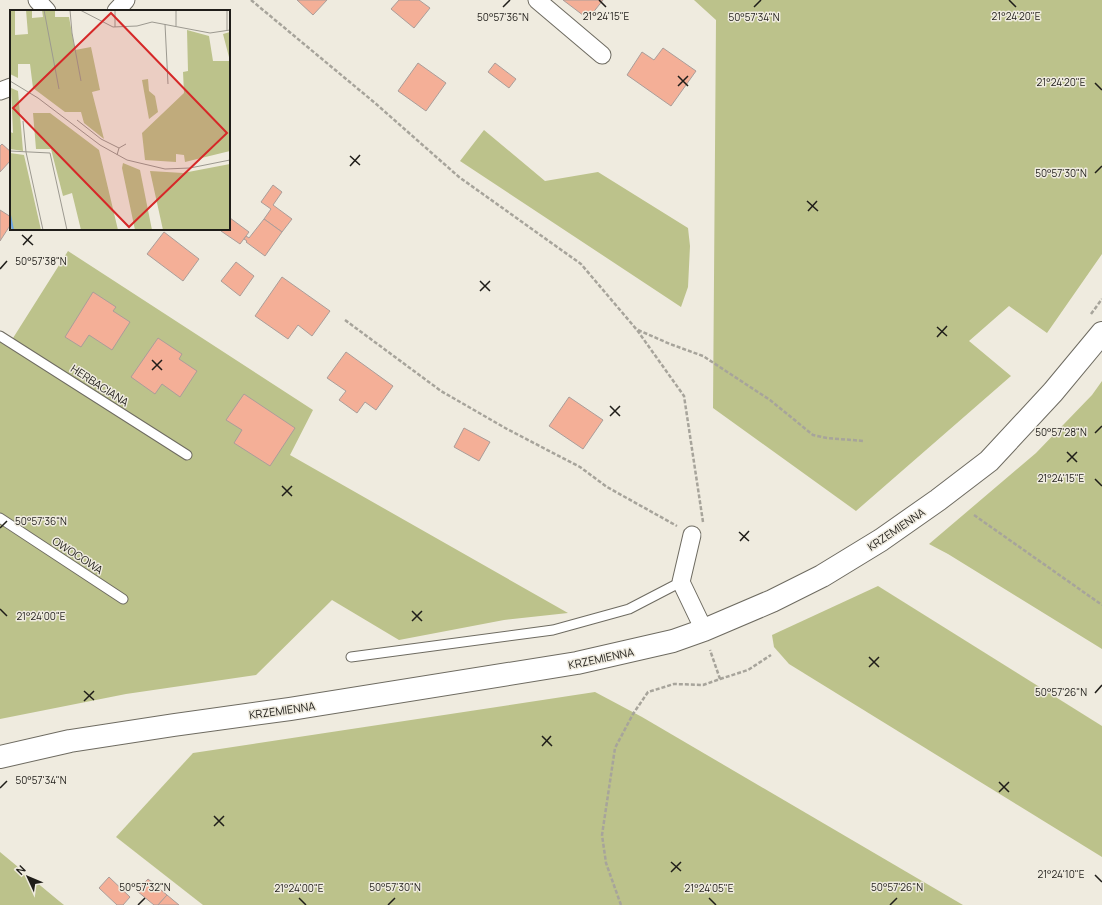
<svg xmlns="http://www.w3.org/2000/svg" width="1102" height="905" font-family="Manrope,sans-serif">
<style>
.green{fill:#bcc28b}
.building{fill:#f4af97;stroke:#aa9d99}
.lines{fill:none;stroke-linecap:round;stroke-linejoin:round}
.service-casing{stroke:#6e6b61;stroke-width:11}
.minor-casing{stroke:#6e6b61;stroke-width:19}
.secondary-casing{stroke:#6e6b61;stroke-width:24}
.path{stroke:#a7a49b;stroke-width:2.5;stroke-dasharray:4 2;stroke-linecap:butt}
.service{stroke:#fff;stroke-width:9}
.minor{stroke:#fff;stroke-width:17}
.secondary{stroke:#fff;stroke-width:22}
.ticks{fill:none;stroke:#1f1d19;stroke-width:1.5}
.labels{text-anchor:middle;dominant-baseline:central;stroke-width:3;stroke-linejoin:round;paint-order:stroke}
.street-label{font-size:11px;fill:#1f1d19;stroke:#efebdf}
.inset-river{fill:none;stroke:#6ea7e6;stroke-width:2}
.inset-road{fill:none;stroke:#9c9990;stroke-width:1}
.view{fill:#d62828;fill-opacity:0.15;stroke:#d62828;stroke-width:2}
.inset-edge{fill:none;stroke:#1f1d19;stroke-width:2}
.ticks-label{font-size:10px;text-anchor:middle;fill:#1f1d19;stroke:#efebdf;stroke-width:3;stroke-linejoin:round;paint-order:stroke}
</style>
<rect width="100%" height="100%" fill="#efebdf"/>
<g class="green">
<path d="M 694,0 L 1102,0 L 1102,254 L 1047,333 L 1009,306 L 969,341 L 1011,376 L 856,511 L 713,408 L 716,20 Z"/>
<path d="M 484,130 L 545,181 L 598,172 L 688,228 L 690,246 L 688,287 L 681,307 L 460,161 Z"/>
<path d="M 68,251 L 313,410 L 290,455 L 568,613 L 504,620 L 399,640 L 332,600 L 256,675 L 126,694 L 0,719 L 0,341 L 8,346 Z"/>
<path d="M 1102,381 L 1102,649 L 948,554 L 929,544 L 1036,453 L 1092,395 Z"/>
<path d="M 878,586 L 1102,726 L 1102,857 L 789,664 L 774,647 L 772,635 Z"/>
<path d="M 595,692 L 642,717 L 963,905 L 203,905 L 116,837 L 193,753 Z"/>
<path d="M 0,852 L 59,901 L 64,905 L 0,905 Z"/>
</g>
<g class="building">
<path d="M 297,0 L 327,0 L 313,15 Z"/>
<path d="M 399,0 L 419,0 L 430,8 L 414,28 L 391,9 Z"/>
<path d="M 563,0 L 603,0 L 588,19 Z"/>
<path d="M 663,48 L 696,71 L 671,106 L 627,75 L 642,52 L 654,60 Z"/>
<path d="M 418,63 L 446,83 L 426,111 L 398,91 Z"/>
<path d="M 495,63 L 516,79 L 509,88 L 488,72 Z"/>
<path d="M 2,144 L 11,152 L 11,160 L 0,172 L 0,146 Z"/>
<path d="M 273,185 L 282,192 L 273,205 L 292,219 L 282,232 L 264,219 L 271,209 L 261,202 Z"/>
<path d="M 0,210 L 11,217 L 11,224 L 0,241 Z"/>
<path d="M 230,218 L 249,232 L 240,244 L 221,231 L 222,229 L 229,229 L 229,220 Z"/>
<path d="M 264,219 L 282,232 L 265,256 L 246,242 L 247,241 L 244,239 L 246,236 L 249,238 Z"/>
<path d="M 164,232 L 199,259 L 183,281 L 147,254 Z"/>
<path d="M 236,262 L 254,276 L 240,296 L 221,281 Z"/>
<path d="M 282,277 L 330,311 L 312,336 L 298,325 L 288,339 L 255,316 Z"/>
<path d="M 93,292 L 116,307 L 113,311 L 130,322 L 112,350 L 89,335 L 81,347 L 65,337 Z"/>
<path d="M 158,338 L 182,354 L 179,359 L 197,371 L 180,397 L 162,384 L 155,394 L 131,377 Z"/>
<path d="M 346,352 L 393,386 L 376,410 L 365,402 L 357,413 L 339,400 L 346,391 L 327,378 Z"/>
<path d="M 244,394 L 295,428 L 270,466 L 234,443 L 242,430 L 226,420 Z"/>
<path d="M 569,397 L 603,420 L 583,449 L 549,426 Z"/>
<path d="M 464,428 L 490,442 L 479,461 L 454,447 Z"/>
<path d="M 109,877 L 130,897 L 123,905 L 117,905 L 99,888 Z"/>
<path d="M 148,879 L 167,895 L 158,905 L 154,905 L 137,891 Z"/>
<path d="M 167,895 L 179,905 L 158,905 Z"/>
</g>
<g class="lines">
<g class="service-casing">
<g id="service">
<path d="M 0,336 L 187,455"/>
<path d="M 0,518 L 123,599"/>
<path d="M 351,657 L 553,630 L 629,609 L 681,582"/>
</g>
</g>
<g class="minor-casing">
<g id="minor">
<path d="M 37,0 L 47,11"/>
<path d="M 537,0 L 602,55"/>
<path d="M 116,11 L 126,0"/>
<path d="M 0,91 L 11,87"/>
<path d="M 692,535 L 681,582 L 704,630"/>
</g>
</g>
<g class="secondary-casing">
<path id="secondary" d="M 0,757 L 70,741 L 174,725 L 290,709 L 577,663 L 673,641 L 704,630 L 772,601 L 822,576 L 881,540 L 938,500 L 989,461 L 1053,392 L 1102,333"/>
</g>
<g class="path">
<path d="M 251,0 L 375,103 L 459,177 L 581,264 L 637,330 L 684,396 L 703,522"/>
<path d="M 1091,314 L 1102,299"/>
<path d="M 345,320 L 441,391 L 507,429 L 580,467 L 607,487 L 677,526"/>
<path d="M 638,330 L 670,344 L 703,356 L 770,400 L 813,435 L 827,438 L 864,441"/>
<path d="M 974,515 L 1102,605"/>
<path d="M 720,679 L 748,670 L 771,655"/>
<path d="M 621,905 L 606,863 L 602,835 L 615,748 L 633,714 L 648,692 L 674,684 L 703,685 L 720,679 L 710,650"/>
</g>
<use href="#service" class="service"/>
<use href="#minor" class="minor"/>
<use href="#secondary" class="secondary"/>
</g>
<path class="ticks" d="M 599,0 L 606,7M 1009,0 L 1016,7M 503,7 L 510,0M 754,7 L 761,0M 678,76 L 688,86M 1095,83 L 1102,90M 678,86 L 688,76M 350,156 L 360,165M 350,166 L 360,155M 1095,173 L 1102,166M 807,201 L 818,211M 808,211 L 817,201M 22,235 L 33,245M 23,245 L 32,235M 0,269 L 7,261M 480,281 L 490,291M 480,291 L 490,281M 937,327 L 947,336M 937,337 L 947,326M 152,360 L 162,370M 152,370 L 162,360M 610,406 L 620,416M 610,416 L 620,406M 1095,433 L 1102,426M 1067,452 L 1077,462M 1067,462 L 1077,452M 1095,479 L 1102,486M 282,486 L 292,496M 282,496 L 292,486M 0,528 L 7,521M 739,532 L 749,541M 740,541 L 749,531M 0,609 L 7,616M 412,611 L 422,621M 412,621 L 422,611M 869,657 L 879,667M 869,667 L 879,657M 84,691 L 94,700M 1095,693 L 1102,685M 84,701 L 94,691M 542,736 L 552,746M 542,746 L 551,736M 999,782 L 1009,792M 0,788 L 7,781M 999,792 L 1009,782M 214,816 L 224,826M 214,826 L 224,816M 671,862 L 681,871M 671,872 L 681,862M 1095,875 L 1102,882M 299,898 L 306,905M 709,898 L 716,905M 138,905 L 145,898M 388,905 L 395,898M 890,905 L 897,898"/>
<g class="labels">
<g class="street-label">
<text transform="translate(100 385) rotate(33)">HERBACIANA</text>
<text transform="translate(896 529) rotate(-34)">KRZEMIENNA</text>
<text transform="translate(78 555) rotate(33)">OWOCOWA</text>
<text transform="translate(601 658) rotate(-12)">KRZEMIENNA</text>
<text transform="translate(282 710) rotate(-8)">KRZEMIENNA</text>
</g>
</g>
<g transform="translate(10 10)">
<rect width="220" height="220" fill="#efebdf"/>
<path d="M 0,0 L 5,0 L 5,25 L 18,24 L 16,0 L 22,0 L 22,8 L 33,7 L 32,0 L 45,0 L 45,7 L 59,7 L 65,40 L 81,37 L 90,80 L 82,82 L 94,129 L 74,113 L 71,102 L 55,102 L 23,78 L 20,54 L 8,54 L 8,68 L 0,64 ZM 177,20 L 199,26 L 203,51 L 220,51 L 213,24 L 220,22 L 220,141 L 175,152 L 174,145 L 166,144 L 166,152 L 135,150 L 132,123 L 174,83 L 173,62 L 178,61 ZM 138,69 L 139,81 L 145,86 L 148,102 L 139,109 L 132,70 ZM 1,78 L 8,81 L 13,141 L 0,139 L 0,122 L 3,123 ZM 23,103 L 40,103 L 89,140 L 108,220 L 71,220 L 62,183 L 53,186 L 41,139 L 26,139 ZM 0,143 L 14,145 L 31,220 L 0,220 ZM 113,153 L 130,160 L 142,220 L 125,220 L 112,158 ZM 220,154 L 220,220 L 153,220 L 140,161 L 173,163 Z" fill="#bcc28b"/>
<path class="inset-river" d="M 0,205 L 3,220"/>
<path class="inset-road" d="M 34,0 L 49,79M 60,0 L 62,23 L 71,71M 70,0 L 103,17 L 127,16 L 142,12 L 200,23 L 220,20M 155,14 L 158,74M 166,16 L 166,0M 105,17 L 105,0M 217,21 L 217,0M 0,71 L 28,88 L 90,135 L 117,150 L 155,159 L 180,158 L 220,150M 67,110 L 91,129 L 109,138M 13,111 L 16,142 L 33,220M 0,141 L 40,143 L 57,220M 107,145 L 109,138 L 116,134"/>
<path class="view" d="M 101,3 L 217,123 L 119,217 L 3,98 Z"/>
<rect width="220" height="220" class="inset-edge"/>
</g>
<g class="ticks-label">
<text x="1016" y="20">21°24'20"E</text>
<text x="606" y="20">21°24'15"E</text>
<text x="503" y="21">50°57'36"N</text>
<text x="754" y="21">50°57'34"N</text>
<text x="1061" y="86">21°24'20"E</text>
<text x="1061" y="177">50°57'30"N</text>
<text x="41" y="265">50°57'38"N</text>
<text x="1061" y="436">50°57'28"N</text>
<text x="1061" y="482">21°24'15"E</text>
<text x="41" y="525">50°57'36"N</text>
<text x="41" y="620">21°24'00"E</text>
<text x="1061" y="696">50°57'26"N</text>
<text x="41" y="784">50°57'34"N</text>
<text x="1061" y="878">21°24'10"E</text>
<text x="145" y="891">50°57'32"N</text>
<text x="395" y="891">50°57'30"N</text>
<text x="897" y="891">50°57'26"N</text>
<text x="299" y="892">21°24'00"E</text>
<text x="709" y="892">21°24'05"E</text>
</g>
<g transform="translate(28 877) rotate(314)" stroke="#efebdf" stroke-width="3" paint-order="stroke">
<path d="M0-3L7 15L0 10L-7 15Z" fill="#1f1d19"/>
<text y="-6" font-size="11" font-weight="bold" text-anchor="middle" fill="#1f1d19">N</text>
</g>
</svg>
